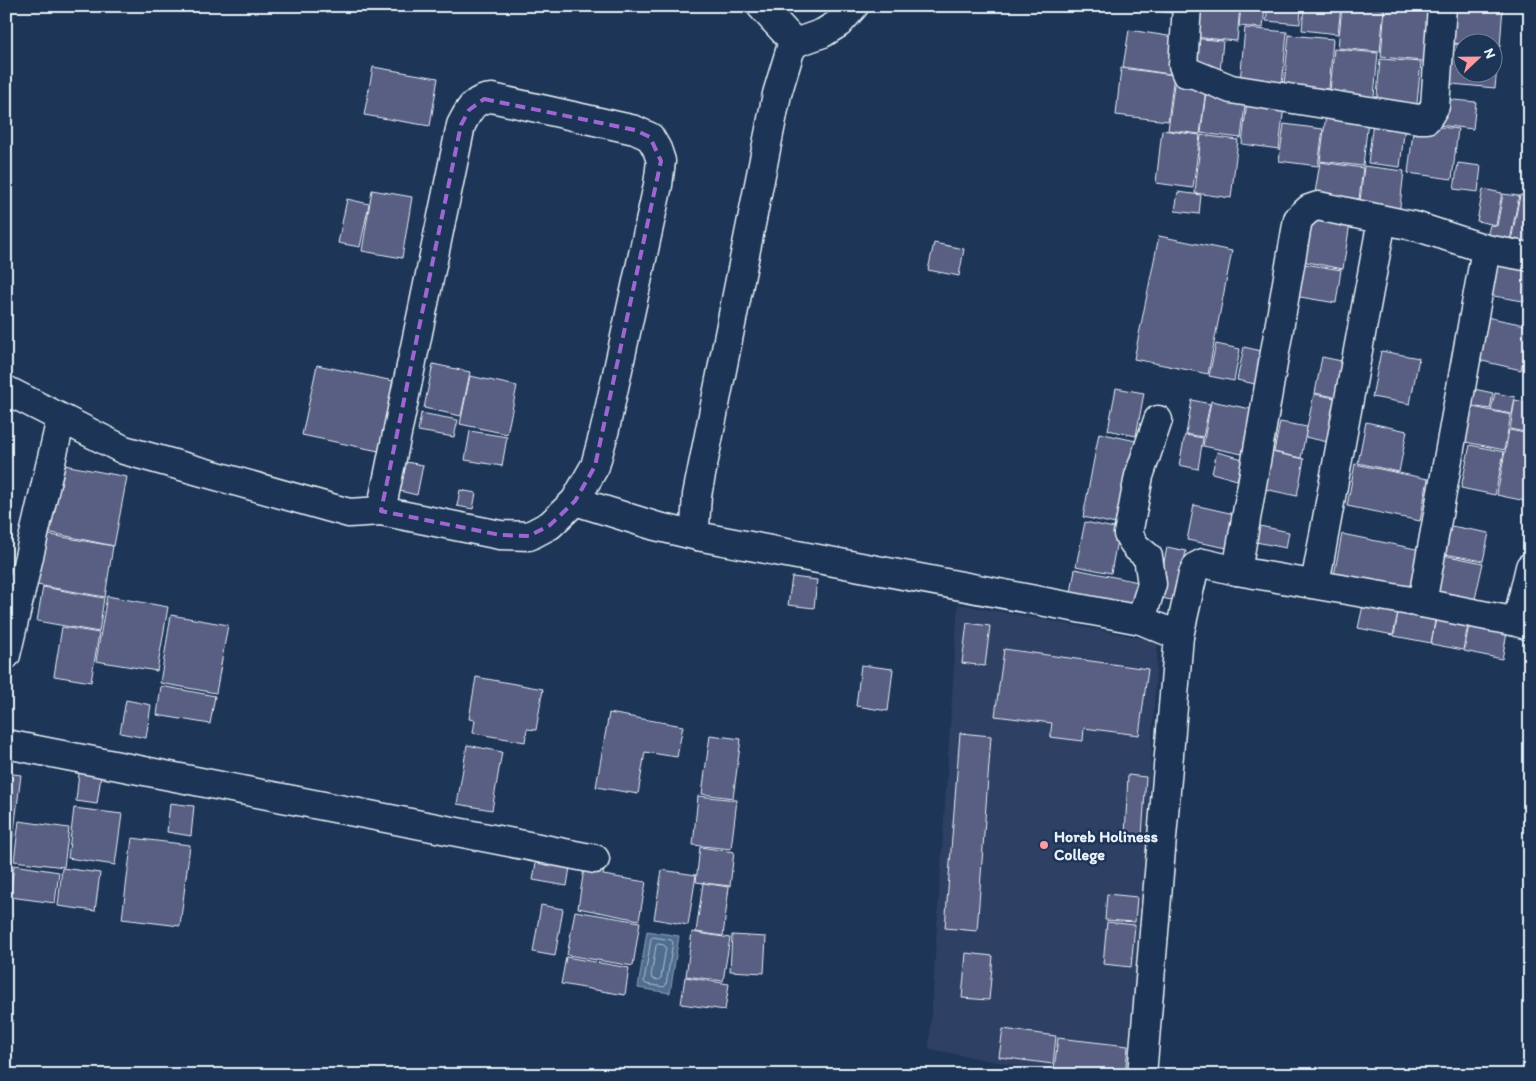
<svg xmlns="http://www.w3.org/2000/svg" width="1536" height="1081" font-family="Itim,sans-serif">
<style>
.built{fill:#2f4164}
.water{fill:#506d8f;stroke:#8da2b9}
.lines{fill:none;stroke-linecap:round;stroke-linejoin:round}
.shore{stroke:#abbcce;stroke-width:1}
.building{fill:#585e83;stroke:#e8f1f8}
.minor-casing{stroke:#e8f1f8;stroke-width:31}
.minor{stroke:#1d3557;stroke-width:28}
.marked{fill:none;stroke:#9c67d0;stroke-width:4;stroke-dasharray:10 6;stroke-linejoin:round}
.poi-dot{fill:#ff9aa2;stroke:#1d3557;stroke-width:2}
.labels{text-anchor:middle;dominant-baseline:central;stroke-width:5;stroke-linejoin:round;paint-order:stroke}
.poi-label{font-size:16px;font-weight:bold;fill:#e8f1f8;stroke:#1d3557;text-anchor:start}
</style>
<rect width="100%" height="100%" fill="#1d3557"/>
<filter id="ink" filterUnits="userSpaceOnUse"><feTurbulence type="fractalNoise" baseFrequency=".02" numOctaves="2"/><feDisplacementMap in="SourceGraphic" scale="10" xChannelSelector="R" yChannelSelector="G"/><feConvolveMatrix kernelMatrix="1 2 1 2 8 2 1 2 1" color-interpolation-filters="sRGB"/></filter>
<g filter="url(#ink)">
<path class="built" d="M 958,604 L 1158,641 L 1133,1075 L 1065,1075 L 929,1049 Z"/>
<path class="water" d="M 647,931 L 679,936 L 670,993 L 638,988 Z"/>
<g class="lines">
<g class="shore">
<path d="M 653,937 L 671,940 L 673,942 L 666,985 L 664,987 L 646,984 L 644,982 L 651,939 Z"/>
<path d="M 658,944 L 664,945 L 666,947 L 661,978 L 658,980 L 653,979 L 651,976 L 656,946 Z"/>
</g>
</g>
<g class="building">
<path d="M 1141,6 L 1174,6 L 1173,13 L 1140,9 Z"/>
<path d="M 1194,6 L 1240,6 L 1237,41 L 1192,37 Z"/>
<path d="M 1241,6 L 1265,6 L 1263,28 L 1239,26 Z"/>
<path d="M 1268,6 L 1301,6 L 1300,24 L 1266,21 Z"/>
<path d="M 1304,6 L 1341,6 L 1338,34 L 1302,30 Z"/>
<path d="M 1342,6 L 1384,9 L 1380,52 L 1338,48 Z"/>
<path d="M 1385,6 L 1437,12 L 1433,62 L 1381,57 Z"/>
<path d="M 1444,6 L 1503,6 L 1500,47 L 1494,47 L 1494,42 L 1464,42 L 1464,44 L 1441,42 Z"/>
<path d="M 1245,28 L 1287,32 L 1282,86 L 1240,82 Z"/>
<path d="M 1129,30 L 1181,38 L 1176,75 L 1123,67 Z"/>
<path d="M 1289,35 L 1333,39 L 1329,89 L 1284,85 Z"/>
<path d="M 1192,38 L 1223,41 L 1220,72 L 1189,69 Z"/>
<path d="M 1445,43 L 1464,45 L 1464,72 L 1494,72 L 1494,48 L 1499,48 L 1495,88 L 1441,83 Z"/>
<path d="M 1334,49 L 1378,53 L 1374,97 L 1330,92 Z"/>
<path d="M 1380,59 L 1421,62 L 1416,113 L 1376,109 Z"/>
<path d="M 373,67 L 438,78 L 430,126 L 364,115 Z"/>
<path d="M 1121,68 L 1174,75 L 1168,121 L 1116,115 Z"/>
<path d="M 1175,77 L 1207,81 L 1200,134 L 1168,130 Z"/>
<path d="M 1206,92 L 1246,97 L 1241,138 L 1201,133 Z"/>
<path d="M 1442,99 L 1476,102 L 1473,129 L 1439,125 Z"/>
<path d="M 1247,101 L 1284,106 L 1279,149 L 1242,144 Z"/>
<path d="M 1326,115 L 1368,120 L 1363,166 L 1320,161 Z"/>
<path d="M 1373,121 L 1405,125 L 1400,167 L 1368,163 Z"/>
<path d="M 1284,124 L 1323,129 L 1318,166 L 1279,161 Z"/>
<path d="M 1414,124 L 1458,129 L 1452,179 L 1408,173 Z"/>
<path d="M 1162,130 L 1200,135 L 1193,188 L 1156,183 Z"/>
<path d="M 1201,135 L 1238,140 L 1231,198 L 1195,193 Z"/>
<path d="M 1320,162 L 1363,168 L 1359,199 L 1315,193 Z"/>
<path d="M 1458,163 L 1481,166 L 1478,192 L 1454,189 Z"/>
<path d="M 1364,166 L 1404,171 L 1399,215 L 1359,210 Z"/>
<path d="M 1483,189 L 1502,193 L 1496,225 L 1477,221 Z"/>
<path d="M 372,190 L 412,197 L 402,258 L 362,251 Z"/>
<path d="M 1178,192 L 1201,195 L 1199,214 L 1175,211 Z"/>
<path d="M 1503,194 L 1519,196 L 1509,246 L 1486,241 L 1490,225 L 1497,226 Z"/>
<path d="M 1520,195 L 1530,197 L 1530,250 L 1510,246 Z"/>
<path d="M 347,199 L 369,204 L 360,247 L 338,243 Z"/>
<path d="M 1309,216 L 1350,223 L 1343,269 L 1302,261 Z"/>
<path d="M 1159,236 L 1232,251 L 1208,374 L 1134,359 Z"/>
<path d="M 934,243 L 964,249 L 959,276 L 928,270 Z"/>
<path d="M 1494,260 L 1530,267 L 1529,302 L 1488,295 Z"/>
<path d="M 1299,263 L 1341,270 L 1336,303 L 1294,296 Z"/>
<path d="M 1486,317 L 1530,326 L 1521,370 L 1478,360 Z"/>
<path d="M 1216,344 L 1240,349 L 1234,381 L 1209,376 Z"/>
<path d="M 1244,347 L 1261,351 L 1255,384 L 1237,380 Z"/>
<path d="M 1381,351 L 1419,358 L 1410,404 L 1372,397 Z"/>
<path d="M 1322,357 L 1351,363 L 1344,399 L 1315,393 Z"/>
<path d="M 433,364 L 470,372 L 461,416 L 424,408 Z"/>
<path d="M 317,365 L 403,383 L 388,453 L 302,435 Z"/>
<path d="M 470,376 L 517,386 L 507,434 L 460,424 Z"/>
<path d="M 1116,388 L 1144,393 L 1136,436 L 1108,430 Z"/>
<path d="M 1474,389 L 1493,393 L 1490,409 L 1471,406 Z"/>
<path d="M 1495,393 L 1515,397 L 1512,414 L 1491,410 Z"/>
<path d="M 1314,394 L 1346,400 L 1337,444 L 1305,437 Z"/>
<path d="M 1192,400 L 1210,404 L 1203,437 L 1186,434 Z"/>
<path d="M 1515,400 L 1530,403 L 1530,433 L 1510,429 Z"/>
<path d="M 1211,401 L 1251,409 L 1242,454 L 1203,446 Z"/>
<path d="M 1468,406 L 1511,415 L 1504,450 L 1461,441 Z"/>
<path d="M 421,413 L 458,420 L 454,437 L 418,431 Z"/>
<path d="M 1280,422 L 1307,427 L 1301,458 L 1274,452 Z"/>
<path d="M 1366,422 L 1407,431 L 1399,472 L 1358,463 Z"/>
<path d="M 1509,430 L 1530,434 L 1530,502 L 1497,495 Z"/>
<path d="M 470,431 L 507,437 L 502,466 L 465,460 Z"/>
<path d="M 1099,433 L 1136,441 L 1120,525 L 1083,517 Z"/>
<path d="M 1185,435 L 1203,438 L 1198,469 L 1179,465 Z"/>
<path d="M 1470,445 L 1504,452 L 1495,495 L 1461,488 Z"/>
<path d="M 1267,451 L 1304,459 L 1297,496 L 1260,488 Z"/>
<path d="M 1217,452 L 1243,459 L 1237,480 L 1212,473 Z"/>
<path d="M 406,462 L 423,465 L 417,495 L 400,491 Z"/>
<path d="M 59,464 L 127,477 L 114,546 L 47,532 Z"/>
<path d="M 1355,464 L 1428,479 L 1420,521 L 1347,506 Z"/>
<path d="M 460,490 L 476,493 L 473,509 L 457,506 Z"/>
<path d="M 1194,505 L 1234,514 L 1227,548 L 1187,540 Z"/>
<path d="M 1085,522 L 1119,529 L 1111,573 L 1076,566 Z"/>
<path d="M 1255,525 L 1289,532 L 1286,548 L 1251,541 Z"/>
<path d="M 1451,526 L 1489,533 L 1483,561 L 1445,554 Z"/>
<path d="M 45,534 L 113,546 L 105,597 L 37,585 Z"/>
<path d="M 1342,534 L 1421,550 L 1414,592 L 1334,575 Z"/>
<path d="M 1167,547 L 1186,551 L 1176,601 L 1157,597 Z"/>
<path d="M 1438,554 L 1483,563 L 1475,599 L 1432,590 Z"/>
<path d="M 1075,569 L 1148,584 L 1143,609 L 1071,593 Z"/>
<path d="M 792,577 L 817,580 L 814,608 L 788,605 Z"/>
<path d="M 43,587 L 104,598 L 99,632 L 37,621 Z"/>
<path d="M 107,596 L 168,607 L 157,671 L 96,661 Z"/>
<path d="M 1364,601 L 1399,608 L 1393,635 L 1358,628 Z"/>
<path d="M 1399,607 L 1436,615 L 1431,643 L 1394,636 Z"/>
<path d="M 1437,614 L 1469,620 L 1463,650 L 1431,644 Z"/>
<path d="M 171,615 L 228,625 L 216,693 L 160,683 Z"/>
<path d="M 1470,620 L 1508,628 L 1502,659 L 1464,651 Z"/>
<path d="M 967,623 L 990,626 L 985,666 L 962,663 Z"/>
<path d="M 62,627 L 99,633 L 91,682 L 54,676 Z"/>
<path d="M 1004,649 L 1148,669 L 1139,735 L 1084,728 L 1083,741 L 1050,737 L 1052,723 L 995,716 Z"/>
<path d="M 861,665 L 893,669 L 888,711 L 856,706 Z"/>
<path d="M 476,677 L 543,689 L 536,730 L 527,729 L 525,742 L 473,733 L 475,720 L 469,719 Z"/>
<path d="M 161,686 L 215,696 L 210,724 L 157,715 Z"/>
<path d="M 126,700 L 151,705 L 146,738 L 120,733 Z"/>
<path d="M 609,713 L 683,726 L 677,757 L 645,752 L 638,794 L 596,787 Z"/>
<path d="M 960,733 L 991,736 L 977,931 L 945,928 Z"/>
<path d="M 710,735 L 741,739 L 733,798 L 702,794 Z"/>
<path d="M 467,745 L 502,752 L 492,810 L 457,804 Z"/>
<path d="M 6,773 L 21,775 L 6,894 Z"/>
<path d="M 79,773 L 101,776 L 97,804 L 76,801 Z"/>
<path d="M 1128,775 L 1146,777 L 1142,837 L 1125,836 Z"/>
<path d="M 698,796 L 737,800 L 731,849 L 693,845 Z"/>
<path d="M 170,803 L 194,806 L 191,836 L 167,832 Z"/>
<path d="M 74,808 L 122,814 L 115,865 L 68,858 Z"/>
<path d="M 19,821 L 69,828 L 64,867 L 14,861 Z"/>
<path d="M 132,838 L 190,845 L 180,926 L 122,919 Z"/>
<path d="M 700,847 L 734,852 L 730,886 L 696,882 Z"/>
<path d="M 537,856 L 571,861 L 567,886 L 533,880 Z"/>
<path d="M 585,862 L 605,865 L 603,875 L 646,882 L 639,920 L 578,908 Z"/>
<path d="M 14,865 L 59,872 L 55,903 L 10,897 Z"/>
<path d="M 62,868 L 100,873 L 95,911 L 58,906 Z"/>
<path d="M 662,870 L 696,875 L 688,925 L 654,919 Z"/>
<path d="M 703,883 L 729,887 L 723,936 L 696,932 Z"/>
<path d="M 1107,894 L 1137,897 L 1135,922 L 1105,920 Z"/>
<path d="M 541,905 L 563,909 L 555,956 L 533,952 Z"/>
<path d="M 575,911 L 640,922 L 633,966 L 567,955 Z"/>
<path d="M 1107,922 L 1135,925 L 1131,967 L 1103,964 Z"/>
<path d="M 692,932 L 730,938 L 723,981 L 686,976 Z"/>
<path d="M 732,935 L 766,937 L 764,973 L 730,971 Z"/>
<path d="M 966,953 L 993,956 L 989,1000 L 962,998 Z"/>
<path d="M 566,957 L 629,968 L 625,995 L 561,984 Z"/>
<path d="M 685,977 L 729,984 L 725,1010 L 681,1004 Z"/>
<path d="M 1003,1029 L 1056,1036 L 1053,1064 L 999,1057 Z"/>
<path d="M 1058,1038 L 1128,1046 L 1125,1075 L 1092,1075 L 1054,1070 Z"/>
</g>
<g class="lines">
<g class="minor-casing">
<g id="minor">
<path d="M 761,6 L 795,43"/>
<path d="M 854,6 L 839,23 L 823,33 L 795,43 L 790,51 L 777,94 L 697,495 L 695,526 L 697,536 L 1141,620 L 1179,636 L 1142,1075"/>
<path d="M 1187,6 L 1183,65 L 1186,73 L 1194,74 L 1231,89 L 1419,119 L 1427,119 L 1435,106 L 1442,6"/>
<path d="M 492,98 L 635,130 L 650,137 L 657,149 L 661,161 L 658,185 L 605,429 L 595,466 L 575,501 L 550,525 L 529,536 L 500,535 L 381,511 L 461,125 C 469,110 473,99 492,98 Z"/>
<path d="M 6,390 L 124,450 L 349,513 L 381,511"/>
<path d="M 575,501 L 655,526 L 697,536"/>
<path d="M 1237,571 L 1298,219 L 1309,209 L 1318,206 L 1418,227 L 1486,249 L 1530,257"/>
<path d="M 1315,584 L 1382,220"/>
<path d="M 1422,603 L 1486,249"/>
<path d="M 1141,620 L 1152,584 L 1148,557 L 1136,547 L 1128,534 L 1139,476 L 1158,420"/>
<path d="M 1517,622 L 1530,567"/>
<path d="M 1179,636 L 1193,574 L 1197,566 L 1203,563 L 1237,571 L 1422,603 L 1517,622 L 1530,626"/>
<path d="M 6,655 L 61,419"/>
<path d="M 6,744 L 595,859"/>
</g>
</g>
<use href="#minor" class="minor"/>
</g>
</g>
<path class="marked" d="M 484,99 L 635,130 L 650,137 L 661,161 L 595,466 L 575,501 L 550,525 L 529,536 L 500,535 L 381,511 L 461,125 L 469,110 Z"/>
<circle class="poi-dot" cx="1044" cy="845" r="5"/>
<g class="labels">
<g class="poi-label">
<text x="1054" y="836">Horeb Holiness<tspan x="1054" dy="18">College</tspan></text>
</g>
</g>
<rect width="1536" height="1081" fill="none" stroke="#1d3557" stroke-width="25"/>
<rect x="12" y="12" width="1511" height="1056" fill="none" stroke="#e8f1f8" stroke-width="2" filter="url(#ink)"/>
<g transform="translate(1478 58) rotate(68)"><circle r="24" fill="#1d3557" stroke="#6e8097"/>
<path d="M0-4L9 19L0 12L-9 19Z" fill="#ff9aa2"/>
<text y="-8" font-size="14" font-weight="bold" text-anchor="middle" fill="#e8f1f8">N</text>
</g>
</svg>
